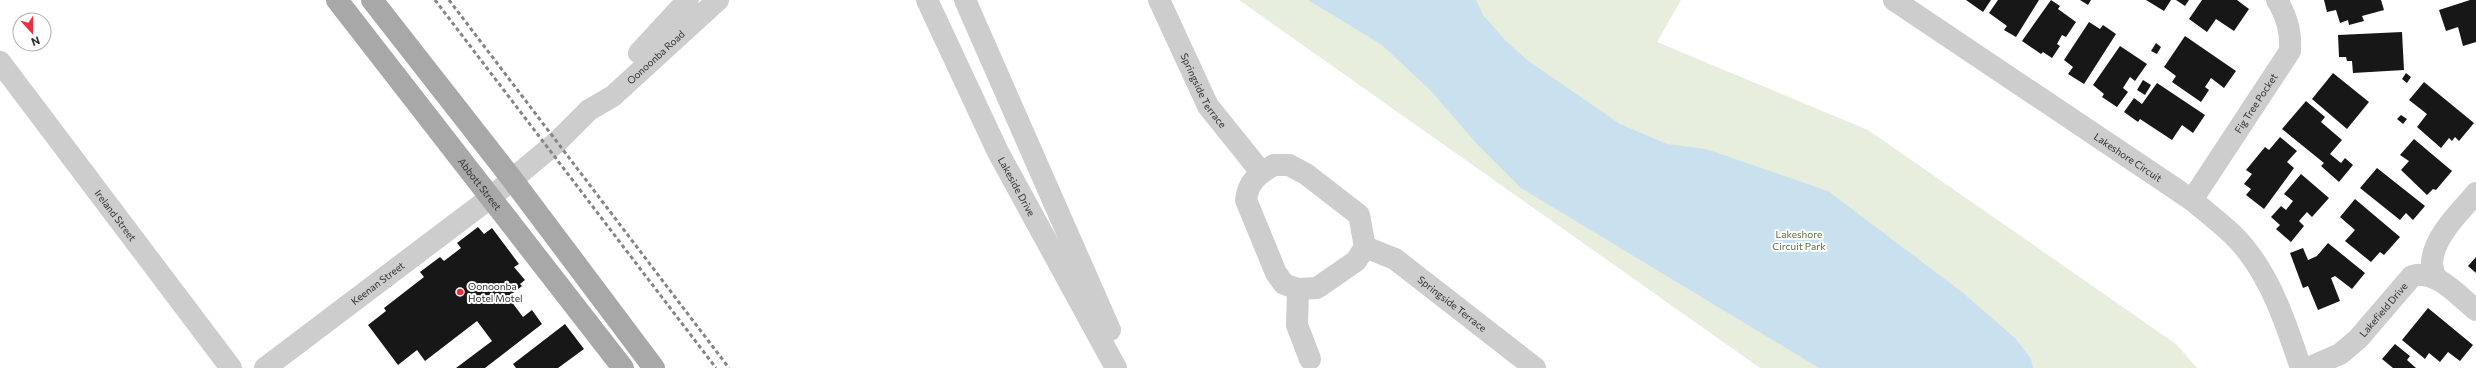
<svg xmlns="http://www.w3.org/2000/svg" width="2476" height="368" font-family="Commissioner,sans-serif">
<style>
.green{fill:#e7eede}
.water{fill:#c9e1ee}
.building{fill:#171717}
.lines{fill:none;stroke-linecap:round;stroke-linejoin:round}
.minor{stroke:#cdcdcd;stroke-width:22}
.major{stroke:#a8a8a8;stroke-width:22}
.rail{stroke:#858585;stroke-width:3;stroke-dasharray:4 3;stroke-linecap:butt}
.poi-dot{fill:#ed2d41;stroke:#fff;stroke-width:1.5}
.labels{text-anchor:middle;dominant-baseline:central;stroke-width:4;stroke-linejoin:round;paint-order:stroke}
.street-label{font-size:10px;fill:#303030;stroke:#fff}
.park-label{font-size:10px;fill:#556e3b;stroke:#fff}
.poi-label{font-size:10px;fill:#303030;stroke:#fff;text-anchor:start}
</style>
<rect width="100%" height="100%" fill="#fff"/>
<path class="green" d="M 1239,0 L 1681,0 L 1657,42 L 1868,130 L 2176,344 L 2197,368 L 1760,368 Z"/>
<path class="water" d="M 1308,0 L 1476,0 L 1483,15 L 1505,40 L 1527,60 L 1620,124 L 1667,144 L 1706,149 L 1828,191 L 1962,292 L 2016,339 L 2031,359 L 2033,368 L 1819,368 L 1521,188 L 1476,143 L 1431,91 L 1382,45 Z"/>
<g class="building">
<path d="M 1966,0 L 1991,0 L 1983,12 Z"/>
<path d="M 1998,0 L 2039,0 L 2016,37 L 2004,30 L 2007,26 L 1989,13 Z"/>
<path d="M 2051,0 L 2060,6 L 2058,9 L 2076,22 L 2066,37 L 2062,35 L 2057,44 L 2060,46 L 2052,58 L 2043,52 L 2041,54 L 2022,41 Z"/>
<path d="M 2080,0 L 2091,0 L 2088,5 Z"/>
<path d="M 2146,0 L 2171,0 L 2164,11 Z"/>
<path d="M 2176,0 L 2189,0 L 2185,6 Z"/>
<path d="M 2202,0 L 2237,0 L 2249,9 L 2234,31 L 2216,19 L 2207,32 L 2189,19 Z"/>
<path d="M 2324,0 L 2381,0 L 2384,10 L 2362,16 L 2364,21 L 2349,25 L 2348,20 L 2340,23 L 2336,10 L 2327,12 Z"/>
<path d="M 2470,0 L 2476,0 L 2476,42 L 2463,46 L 2458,27 L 2446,31 L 2439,10 Z"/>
<path d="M 2089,22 L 2100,29 L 2103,25 L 2116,34 L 2084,84 L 2068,74 L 2073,67 L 2064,60 Z"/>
<path d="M 2402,32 L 2404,70 L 2353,73 L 2352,61 L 2347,61 L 2346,57 L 2339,57 L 2338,35 Z"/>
<path d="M 2185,36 L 2236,71 L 2224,88 L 2211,78 L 2205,87 L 2209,90 L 2201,102 L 2172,82 L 2176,76 L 2164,67 Z"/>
<path d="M 2156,43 L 2161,47 L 2157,54 L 2151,51 Z"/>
<path d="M 2120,46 L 2147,64 L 2135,81 L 2130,77 L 2123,88 L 2128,92 L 2117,107 L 2102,97 L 2104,94 L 2093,85 Z"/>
<path d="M 2333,73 L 2369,102 L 2347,129 L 2312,99 Z"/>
<path d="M 2406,73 L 2411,77 L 2407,83 L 2402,79 Z"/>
<path d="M 2143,80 L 2151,85 L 2145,95 L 2137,90 Z"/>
<path d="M 2424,82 L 2474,123 L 2459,141 L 2455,137 L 2452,141 L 2449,138 L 2441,148 L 2417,127 L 2427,114 L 2409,100 Z"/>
<path d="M 2157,83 L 2205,115 L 2193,133 L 2182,125 L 2172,140 L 2140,119 L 2138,122 L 2124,112 L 2134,98 L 2142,104 Z"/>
<path d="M 2306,101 L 2325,117 L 2321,122 L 2342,140 L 2330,154 L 2341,163 L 2345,158 L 2353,165 L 2339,182 L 2321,166 L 2324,163 L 2282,129 Z"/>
<path d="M 2401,115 L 2407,119 L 2403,124 L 2397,119 Z"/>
<path d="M 2280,137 L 2297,151 L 2287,162 L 2294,168 L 2264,209 L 2246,195 L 2251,189 L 2244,184 L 2252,174 L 2246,170 L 2265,147 L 2269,150 Z"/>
<path d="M 2414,139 L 2452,171 L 2436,190 L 2433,189 L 2427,195 L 2401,170 L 2409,161 L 2400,155 Z"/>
<path d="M 2377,168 L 2425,206 L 2413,220 L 2406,213 L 2400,220 L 2360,188 Z"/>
<path d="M 2301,174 L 2329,198 L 2312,217 L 2307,212 L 2299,221 L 2304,226 L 2291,242 L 2276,229 L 2280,225 L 2271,217 L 2281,206 L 2286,210 L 2293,201 L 2284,194 Z"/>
<path d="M 2355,199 L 2400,237 L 2384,255 L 2380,252 L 2371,262 L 2345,241 L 2355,230 L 2340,217 Z"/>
<path d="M 478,227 L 484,234 L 492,228 L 519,264 L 514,267 L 525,280 L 520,284 L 522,286 L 508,297 L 523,317 L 532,310 L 542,324 L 485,368 L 456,368 L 492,341 L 477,321 L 425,361 L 417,350 L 398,365 L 368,325 L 386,311 L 384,308 L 424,277 L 420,272 L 440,257 L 444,261 L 461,248 L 457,243 Z"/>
<path d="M 2328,243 L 2365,273 L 2352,289 L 2335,276 L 2331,278 L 2340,301 L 2318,310 L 2308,286 L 2303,288 L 2290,253 L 2303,248 L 2308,260 L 2317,256 Z"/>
<path d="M 2476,257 L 2476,273 L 2468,266 Z"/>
<path d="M 2428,308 L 2473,345 L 2460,361 L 2448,352 L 2440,362 L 2429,353 L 2425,359 L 2402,340 Z"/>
<path d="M 565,324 L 584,349 L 558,368 L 516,368 L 513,364 Z"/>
<path d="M 2395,344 L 2410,356 L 2407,360 L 2416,368 L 2393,368 L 2382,359 Z"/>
</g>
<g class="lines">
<g class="minor">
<path id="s1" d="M 927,0 L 998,152 L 1116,368"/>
<path d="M 965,0 L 1110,330"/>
<path id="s2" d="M 1159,0 L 1208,106 L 1261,172"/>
<path id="s3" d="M 1894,0 L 2192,200 C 2211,216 2233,232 2248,252 C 2274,286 2287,327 2301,368"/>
<path d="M 639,53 L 688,0"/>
<path id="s4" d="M 0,62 L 231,368"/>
<path d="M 1274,165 L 1289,165 L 1306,174 L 1359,215 L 1365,247 L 1356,261 L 1317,288 L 1298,289 L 1284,284 L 1276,273 L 1246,200 C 1248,182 1258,174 1274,165 Z"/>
<path id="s5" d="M 2192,200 L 2290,51 C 2291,31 2287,17 2277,0"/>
<path id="s6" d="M 1365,247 L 1395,259 L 1535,368"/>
<path d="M 2435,277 C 2434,273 2432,267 2432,262 C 2434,236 2460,212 2476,193"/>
<path d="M 1298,289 L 1297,325 L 1310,359"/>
<path id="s7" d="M 265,368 L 490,198 L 557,142 L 589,110 L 613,96 L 718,0"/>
<path id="s8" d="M 2308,368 L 2340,354 L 2358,339 L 2412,276 C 2437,269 2458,296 2476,310"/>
</g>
<g class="major">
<path id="s9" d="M 337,0 L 623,368"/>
<path d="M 372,0 L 512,179 L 654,368"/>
</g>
<g class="rail">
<path d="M 435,0 L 716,368"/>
<path d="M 449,0 L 729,368"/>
</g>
</g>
<circle class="poi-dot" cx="460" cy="292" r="4"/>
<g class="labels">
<g class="street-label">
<text stroke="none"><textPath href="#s7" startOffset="500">Oonoonba Road</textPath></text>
<text stroke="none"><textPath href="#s2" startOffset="101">Springside Terrace</textPath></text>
<text stroke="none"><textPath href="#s5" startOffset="116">Fig Tree Pocket</textPath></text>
<text stroke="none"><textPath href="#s3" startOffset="282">Lakeshore Circuit</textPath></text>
<text stroke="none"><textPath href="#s9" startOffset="233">Abbott Street</textPath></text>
<text stroke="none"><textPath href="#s1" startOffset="207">Lakeside Drive</textPath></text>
<text stroke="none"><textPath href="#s4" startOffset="192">Ireland Street</textPath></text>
<text stroke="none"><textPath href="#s7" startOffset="141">Keenan Street</textPath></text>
<text stroke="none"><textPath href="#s6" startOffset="105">Springside Terrace</textPath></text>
<text stroke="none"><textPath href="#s8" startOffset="97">Lakefield Drive</textPath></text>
</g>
<g class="park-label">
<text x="1799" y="234">Lakeshore<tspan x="1799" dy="12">Circuit Park</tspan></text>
</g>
<g class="poi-label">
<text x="468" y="286">Oonoonba<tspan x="468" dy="12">Hotel Motel</tspan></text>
</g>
</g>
<g transform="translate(32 32) rotate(159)"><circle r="19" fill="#ffffff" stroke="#acacac"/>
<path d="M0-3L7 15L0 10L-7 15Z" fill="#ed2d41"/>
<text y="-6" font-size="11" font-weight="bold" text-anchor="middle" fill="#303030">N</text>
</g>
</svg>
